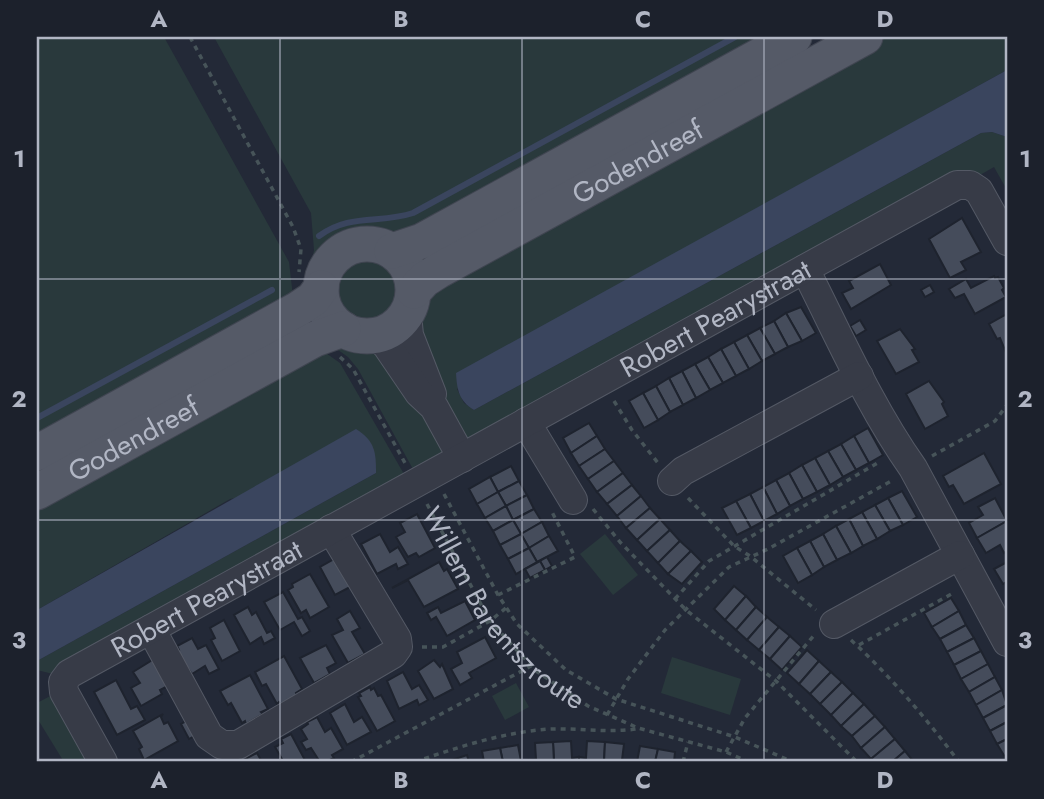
<svg xmlns="http://www.w3.org/2000/svg" width="1044" height="799" font-family="Jost,sans-serif">
<style>
.green{fill:#29393c}
.water{fill:#3a455e}
.lines{fill:none;stroke-linecap:round;stroke-linejoin:round}
.stream{stroke:#3a455e;stroke-width:6}
.building{fill:#454c5b;stroke:#1e232e;stroke-width:2}
.minor-casing{stroke:#545965;stroke-width:30}
.major-casing{stroke:#404551;stroke-width:37}
.path{stroke:#475459;stroke-width:3.5;stroke-dasharray:5 5;stroke-linecap:butt}
.minor{stroke:#373b47;stroke-width:28}
.major{stroke:#555a67;stroke-width:35}
.grid{fill:none;stroke:#b1b6c4;stroke-width:2;stroke-opacity:0.55}
.labels{text-anchor:middle;dominant-baseline:central;stroke-width:5;stroke-linejoin:round;paint-order:stroke}
.street-label{font-size:28px;fill:#b1b6c4;stroke:#1c212c}
.neatline{fill:none;stroke:#b1b6c4;stroke-width:2.5}
.grid-label{font-size:23px;text-anchor:middle;font-weight:bold;fill:#b1b6c4}
</style>
<rect width="100%" height="100%" fill="#232937"/>
<g class="green">
<path d="M 37,37 L 164,37 L 289,262 L 294,305 L 37,449 Z"/>
<path d="M 214,37 L 784,37 L 392,239 C 341,225 328,251 306,290 L 314,250 L 311,213 Z"/>
<path d="M 877,37 L 1007,37 L 1007,70 L 584,304 L 457,389 L 464,403 L 474,410 L 981,133 L 992,132 L 1007,137 L 1007,190 L 994,167 L 980,175 L 970,171 L 471,442 L 461,436 L 422,348 L 421,313 L 430,293 Z"/>
<circle cx="370" cy="291" r="31"/>
<path d="M 347,339 L 377,347 L 447,451 L 414,471 L 358,369 L 348,357 L 331,345 Z"/>
<path d="M 316,346 L 340,363 L 408,481 L 57,675 L 37,670 L 37,661 L 376,473 L 230,499 L 37,610 L 37,500 Z"/>
<path d="M 605,534 L 638,575 L 613,595 L 580,554 Z"/>
<path d="M 672,657 L 741,679 L 730,715 L 661,693 Z"/>
<path d="M 516,683 L 529,707 L 505,720 L 492,696 Z"/>
<path d="M 56,693 L 95,762 L 64,762 L 37,718 L 37,703 Z"/>
</g>
<g class="water">
<path d="M 1007,70 L 1007,137 L 992,132 L 981,133 L 474,410 C 459,401 457,390 456,373 Z"/>
<path d="M 356,429 C 375,441 376,452 376,473 L 37,661 L 37,610 Z"/>
</g>
<g class="lines">
<g class="stream">
<path d="M 319,236 C 350,213 380,224 413,213 L 735,37"/>
<path d="M 37,418 L 272,290"/>
</g>
</g>
<g class="building">
<path d="M 962,218 L 981,252 L 961,262 L 966,270 L 950,278 L 929,239 Z"/>
<path d="M 880,264 L 891,285 L 851,309 L 842,293 L 853,288 L 849,281 Z"/>
<path d="M 994,276 L 995,278 L 998,277 L 1004,288 L 1002,290 L 1006,297 L 975,314 L 964,294 L 955,298 L 949,289 L 966,279 L 971,288 Z"/>
<path d="M 930,285 L 934,292 L 925,297 L 921,290 Z"/>
<path d="M 801,307 L 816,333 L 802,341 L 786,313 Z"/>
<path d="M 786,313 L 802,341 L 788,347 L 774,321 Z"/>
<path d="M 1005,315 L 1007,318 L 1007,355 L 1000,338 L 997,339 L 989,324 Z"/>
<path d="M 860,320 L 866,330 L 856,336 L 850,326 Z"/>
<path d="M 774,321 L 788,347 L 775,354 L 760,328 Z"/>
<path d="M 760,328 L 775,354 L 762,361 L 747,335 Z"/>
<path d="M 900,329 L 915,349 L 912,350 L 919,362 L 896,374 L 877,341 Z"/>
<path d="M 747,335 L 762,361 L 749,369 L 734,342 Z"/>
<path d="M 734,342 L 749,369 L 736,376 L 721,349 Z"/>
<path d="M 721,349 L 736,376 L 723,383 L 708,357 Z"/>
<path d="M 708,357 L 723,383 L 710,390 L 695,364 Z"/>
<path d="M 695,364 L 710,390 L 696,398 L 682,371 Z"/>
<path d="M 682,371 L 696,398 L 683,405 L 669,378 Z"/>
<path d="M 669,378 L 683,405 L 670,412 L 656,386 Z"/>
<path d="M 929,381 L 944,402 L 942,404 L 948,416 L 925,429 L 906,394 Z"/>
<path d="M 656,386 L 670,412 L 658,420 L 643,393 Z"/>
<path d="M 643,393 L 658,420 L 644,428 L 629,401 Z"/>
<path d="M 589,423 L 597,436 L 571,453 L 563,438 Z"/>
<path d="M 868,428 L 883,455 L 869,463 L 854,436 Z"/>
<path d="M 597,436 L 605,449 L 579,466 L 571,453 Z"/>
<path d="M 854,436 L 869,463 L 856,470 L 841,444 Z"/>
<path d="M 841,444 L 856,470 L 843,477 L 828,451 Z"/>
<path d="M 605,449 L 614,461 L 588,479 L 579,466 Z"/>
<path d="M 828,451 L 843,477 L 830,485 L 815,458 Z"/>
<path d="M 984,453 L 1001,484 L 964,504 L 953,485 L 949,487 L 943,476 Z"/>
<path d="M 815,458 L 830,485 L 817,492 L 802,465 Z"/>
<path d="M 614,461 L 623,473 L 597,492 L 588,479 Z"/>
<path d="M 802,465 L 817,492 L 803,499 L 789,473 Z"/>
<path d="M 511,466 L 519,481 L 498,492 L 490,477 Z"/>
<path d="M 623,473 L 632,485 L 607,504 L 597,492 Z"/>
<path d="M 789,473 L 803,499 L 790,506 L 776,480 Z"/>
<path d="M 490,477 L 498,492 L 477,504 L 469,489 Z"/>
<path d="M 776,480 L 790,506 L 777,514 L 763,487 Z"/>
<path d="M 519,481 L 527,495 L 506,506 L 498,492 Z"/>
<path d="M 632,485 L 641,496 L 617,516 L 607,504 Z"/>
<path d="M 763,487 L 777,514 L 764,521 L 750,494 Z"/>
<path d="M 902,491 L 917,517 L 903,525 L 888,498 Z"/>
<path d="M 498,492 L 506,506 L 485,518 L 477,504 Z"/>
<path d="M 750,494 L 764,521 L 751,528 L 736,501 Z"/>
<path d="M 527,495 L 534,509 L 513,520 L 506,506 Z"/>
<path d="M 641,496 L 650,508 L 626,528 L 617,516 Z"/>
<path d="M 888,498 L 903,525 L 890,531 L 875,505 Z"/>
<path d="M 995,498 L 1007,521 L 977,538 L 969,523 L 983,515 L 978,507 Z"/>
<path d="M 736,501 L 751,528 L 737,535 L 722,508 Z"/>
<path d="M 875,505 L 890,531 L 877,539 L 862,512 Z"/>
<path d="M 506,506 L 513,520 L 493,531 L 485,518 Z"/>
<path d="M 650,508 L 660,519 L 637,540 L 626,528 Z"/>
<path d="M 534,509 L 542,522 L 521,534 L 513,520 Z"/>
<path d="M 862,512 L 877,539 L 863,546 L 849,519 Z"/>
<path d="M 417,514 L 435,548 L 419,557 L 416,553 L 408,557 L 396,537 L 405,532 L 400,523 Z"/>
<path d="M 660,519 L 670,530 L 647,551 L 637,540 Z"/>
<path d="M 849,519 L 863,546 L 851,553 L 836,526 Z"/>
<path d="M 513,520 L 521,534 L 500,545 L 493,531 Z"/>
<path d="M 1007,521 L 1007,551 L 1004,553 L 1000,545 L 986,553 L 977,538 Z"/>
<path d="M 542,522 L 549,536 L 529,548 L 521,534 Z"/>
<path d="M 836,526 L 851,553 L 837,560 L 823,534 Z"/>
<path d="M 670,530 L 680,541 L 658,563 L 647,551 Z"/>
<path d="M 380,534 L 390,552 L 398,547 L 408,564 L 398,569 L 396,564 L 377,574 L 361,544 Z"/>
<path d="M 521,534 L 529,548 L 508,559 L 500,545 Z"/>
<path d="M 823,534 L 837,560 L 824,567 L 810,541 Z"/>
<path d="M 549,536 L 558,551 L 537,562 L 529,548 Z"/>
<path d="M 680,541 L 691,551 L 668,574 L 658,563 Z"/>
<path d="M 810,541 L 824,567 L 812,575 L 797,548 Z"/>
<path d="M 529,548 L 537,562 L 516,574 L 508,559 Z"/>
<path d="M 797,548 L 812,575 L 798,583 L 783,556 Z"/>
<path d="M 691,551 L 702,562 L 682,584 L 668,574 Z"/>
<path d="M 547,557 L 552,566 L 545,570 L 540,561 Z"/>
<path d="M 336,558 L 352,586 L 335,595 L 320,567 Z"/>
<path d="M 540,561 L 545,570 L 530,578 L 525,569 Z"/>
<path d="M 439,562 L 444,571 L 447,569 L 458,589 L 424,607 L 408,580 L 392,588 Z"/>
<path d="M 1007,562 L 1007,582 L 1003,584 L 994,569 Z"/>
<path d="M 310,574 L 329,607 L 310,618 L 306,610 L 301,613 L 288,590 L 293,587 L 292,584 Z"/>
<path d="M 734,586 L 746,596 L 725,620 L 714,609 Z"/>
<path d="M 283,592 L 298,619 L 302,617 L 310,631 L 302,636 L 294,622 L 280,630 L 264,602 Z"/>
<path d="M 746,596 L 756,607 L 736,630 L 725,620 Z"/>
<path d="M 951,598 L 959,611 L 932,627 L 924,613 Z"/>
<path d="M 465,601 L 475,620 L 447,636 L 436,617 L 431,620 L 427,613 L 438,607 L 441,613 Z"/>
<path d="M 248,607 L 252,615 L 256,612 L 267,633 L 271,631 L 275,638 L 264,644 L 261,637 L 250,644 L 234,615 Z"/>
<path d="M 756,607 L 767,617 L 747,640 L 736,630 Z"/>
<path d="M 350,611 L 360,628 L 352,632 L 365,654 L 348,663 L 332,635 L 343,630 L 337,619 Z"/>
<path d="M 959,611 L 966,625 L 940,639 L 932,627 Z"/>
<path d="M 767,617 L 779,627 L 759,650 L 747,640 Z"/>
<path d="M 224,620 L 240,651 L 222,661 L 211,640 L 215,638 L 210,628 Z"/>
<path d="M 966,625 L 974,638 L 947,652 L 940,639 Z"/>
<path d="M 779,627 L 790,636 L 770,659 L 759,650 Z"/>
<path d="M 790,636 L 802,647 L 782,670 L 770,659 Z"/>
<path d="M 485,637 L 496,658 L 469,673 L 472,678 L 460,685 L 451,669 L 462,663 L 457,652 Z"/>
<path d="M 192,638 L 198,649 L 206,645 L 219,669 L 209,674 L 205,666 L 192,674 L 176,652 L 179,650 L 177,646 Z"/>
<path d="M 974,638 L 981,651 L 954,665 L 947,652 Z"/>
<path d="M 326,645 L 336,663 L 327,668 L 330,674 L 314,683 L 300,658 Z"/>
<path d="M 807,650 L 819,661 L 799,684 L 787,673 Z"/>
<path d="M 981,651 L 988,664 L 961,679 L 954,665 Z"/>
<path d="M 284,656 L 302,689 L 296,693 L 297,696 L 281,705 L 279,702 L 277,704 L 266,684 L 262,686 L 255,672 Z"/>
<path d="M 154,659 L 168,686 L 160,690 L 162,694 L 141,706 L 131,688 L 140,683 L 133,672 Z"/>
<path d="M 434,660 L 440,667 L 442,664 L 453,689 L 434,699 L 418,671 Z"/>
<path d="M 819,661 L 831,672 L 810,694 L 799,684 Z"/>
<path d="M 988,664 L 995,677 L 969,692 L 961,679 Z"/>
<path d="M 403,672 L 412,689 L 419,685 L 428,700 L 419,705 L 417,700 L 399,709 L 387,681 Z"/>
<path d="M 831,672 L 842,682 L 820,704 L 810,694 Z"/>
<path d="M 250,675 L 268,709 L 261,712 L 263,714 L 246,724 L 245,721 L 242,723 L 231,703 L 228,705 L 220,691 Z"/>
<path d="M 995,677 L 1002,690 L 976,705 L 969,692 Z"/>
<path d="M 116,680 L 131,709 L 137,706 L 145,720 L 117,735 L 94,692 Z"/>
<path d="M 842,682 L 853,693 L 831,715 L 820,704 Z"/>
<path d="M 370,687 L 371,690 L 374,688 L 378,696 L 381,695 L 395,721 L 377,731 L 358,697 L 361,696 L 359,693 Z"/>
<path d="M 1002,690 L 1007,705 L 983,718 L 976,705 Z"/>
<path d="M 853,693 L 864,704 L 841,726 L 831,715 Z"/>
<path d="M 345,704 L 354,722 L 362,717 L 371,732 L 347,745 L 330,713 Z"/>
<path d="M 864,704 L 875,716 L 852,736 L 841,726 Z"/>
<path d="M 1007,705 L 1007,722 L 990,731 L 983,718 Z"/>
<path d="M 163,714 L 161,717 L 164,724 L 168,722 L 178,741 L 144,760 L 139,749 L 142,747 L 133,731 Z"/>
<path d="M 875,716 L 885,727 L 861,748 L 852,736 Z"/>
<path d="M 317,717 L 325,732 L 331,728 L 343,749 L 332,755 L 334,758 L 326,762 L 320,762 L 311,748 L 306,750 L 301,742 L 307,739 L 301,729 L 308,724 L 307,722 Z"/>
<path d="M 190,719 L 198,734 L 189,739 L 181,724 Z"/>
<path d="M 1007,722 L 1007,739 L 997,744 L 990,731 Z"/>
<path d="M 885,727 L 895,739 L 871,759 L 861,748 Z"/>
<path d="M 291,734 L 306,762 L 276,762 L 282,759 L 275,747 L 283,743 L 281,739 Z"/>
<path d="M 895,739 L 905,751 L 892,762 L 874,762 L 871,759 Z"/>
<path d="M 1007,739 L 1007,755 L 1005,757 L 997,744 Z"/>
<path d="M 571,741 L 572,758 L 579,757 L 579,762 L 554,762 L 553,742 Z"/>
<path d="M 587,741 L 605,742 L 604,762 L 579,762 L 579,757 L 586,758 Z"/>
<path d="M 553,742 L 554,762 L 528,762 L 528,760 L 536,759 L 535,743 Z"/>
<path d="M 605,742 L 624,744 L 622,760 L 629,762 L 604,762 Z"/>
<path d="M 518,745 L 521,761 L 528,760 L 528,762 L 503,762 L 500,748 Z"/>
<path d="M 640,746 L 658,749 L 655,762 L 629,762 L 637,762 Z"/>
<path d="M 500,748 L 503,762 L 484,762 L 482,751 Z"/>
<path d="M 658,749 L 675,752 L 674,762 L 655,762 Z"/>
<path d="M 905,751 L 914,762 L 892,762 Z"/>
<path d="M 257,753 L 262,762 L 240,762 L 241,761 Z"/>
<path d="M 467,755 L 469,762 L 450,762 L 449,761 Z"/>
</g>
<g class="lines">
<g class="minor-casing">
<g id="minor">
<path d="M 805,269 C 839,336 870,407 913,468 L 1007,642"/>
<path d="M 407,314 L 409,335 L 432,394"/>
<path d="M 370,336 L 382,341 L 387,346 L 419,393 L 434,407 L 462,458"/>
<path d="M 526,422 L 573,500"/>
<path d="M 672,481 L 683,471 L 859,376"/>
<path d="M 834,624 L 960,555"/>
<path d="M 151,629 L 209,736 L 222,745 L 238,745 L 393,654 L 398,647 L 397,639 L 331,529"/>
<path id="s2" d="M 103,762 L 64,692 L 63,682 L 69,674 L 957,185 L 970,185 L 979,191 L 1007,241"/>
</g>
</g>
<g class="major-casing">
<g id="major">
<circle cx="367" cy="290" r="46"/>
<path d="M 392,251 L 422,241 L 794,37"/>
<path id="s3" d="M 414,291 L 424,280 L 438,271 L 865,37"/>
<path d="M 37,453 L 298,309 L 313,299 L 321,288"/>
<path id="s4" d="M 37,492 L 315,339 L 343,329"/>
</g>
</g>
<g class="path">
<path d="M 190,37 L 293,227 L 301,249 L 299,272"/>
<path d="M 340,357 L 353,369 L 405,463"/>
<path d="M 614,401 L 632,430 L 658,463"/>
<path d="M 932,456 L 995,421 L 1007,405"/>
<path d="M 444,494 L 498,595 L 517,624 L 566,670 L 616,699 L 735,737 L 793,762"/>
<path d="M 688,498 L 734,546 L 750,556 L 816,610"/>
<path id="s1" d="M 427,504 L 490,621 L 536,671 L 588,706 L 638,728 L 726,752 L 749,762"/>
<path d="M 593,509 L 620,542 L 686,610 L 776,681 L 857,762"/>
<path d="M 498,595 L 575,557 L 552,512"/>
<path d="M 675,599 L 709,561 L 881,461"/>
<path d="M 851,640 C 891,677 926,718 959,762"/>
<path d="M 859,645 L 955,592"/>
<path d="M 422,647 L 443,647 L 490,621 L 506,608"/>
<path d="M 607,715 L 628,679 L 665,630 L 729,567 L 768,549 L 893,480"/>
<path d="M 726,752 L 745,718 L 815,634"/>
<path d="M 351,762 L 531,666"/>
<path d="M 415,762 C 458,747 504,732 550,729 C 579,728 607,733 636,729"/>
<path d="M 683,762 L 688,742"/>
</g>
<use href="#minor" class="minor"/>
<use href="#major" class="major"/>
</g>
<path class="grid" d="M 280,37 L 280,762M 522,37 L 522,762M 764,37 L 764,762M 37,279 L 1007,279M 37,520 L 1007,520"/>
<g class="labels">
<g class="street-label">
<text stroke="none"><textPath href="#s3" startOffset="259">Godendreef</textPath></text>
<text stroke="none"><textPath href="#s2" startOffset="838">Robert Pearystraat</textPath></text>
<text stroke="none"><textPath href="#s4" startOffset="110">Godendreef</textPath></text>
<text stroke="none"><textPath href="#s2" startOffset="257">Robert Pearystraat</textPath></text>
<text stroke="none"><textPath href="#s1" startOffset="131">Willem Barentszroute</textPath></text>
</g>
</g>
<rect width="1044" height="799" fill="none" stroke="#1c212c" stroke-width="77"/>
<rect x="38" y="38" width="968" height="722" class="neatline"/>
<g class="grid-label">
<text x="159" y="27">A</text>
<text x="401" y="27">B</text>
<text x="643" y="27">C</text>
<text x="885" y="27">D</text>
<text x="19" y="167">1</text>
<text x="1025" y="167">1</text>
<text x="19" y="407">2</text>
<text x="1025" y="407">2</text>
<text x="19" y="648">3</text>
<text x="1025" y="648">3</text>
<text x="159" y="788">A</text>
<text x="401" y="788">B</text>
<text x="643" y="788">C</text>
<text x="885" y="788">D</text>
</g>
</svg>
